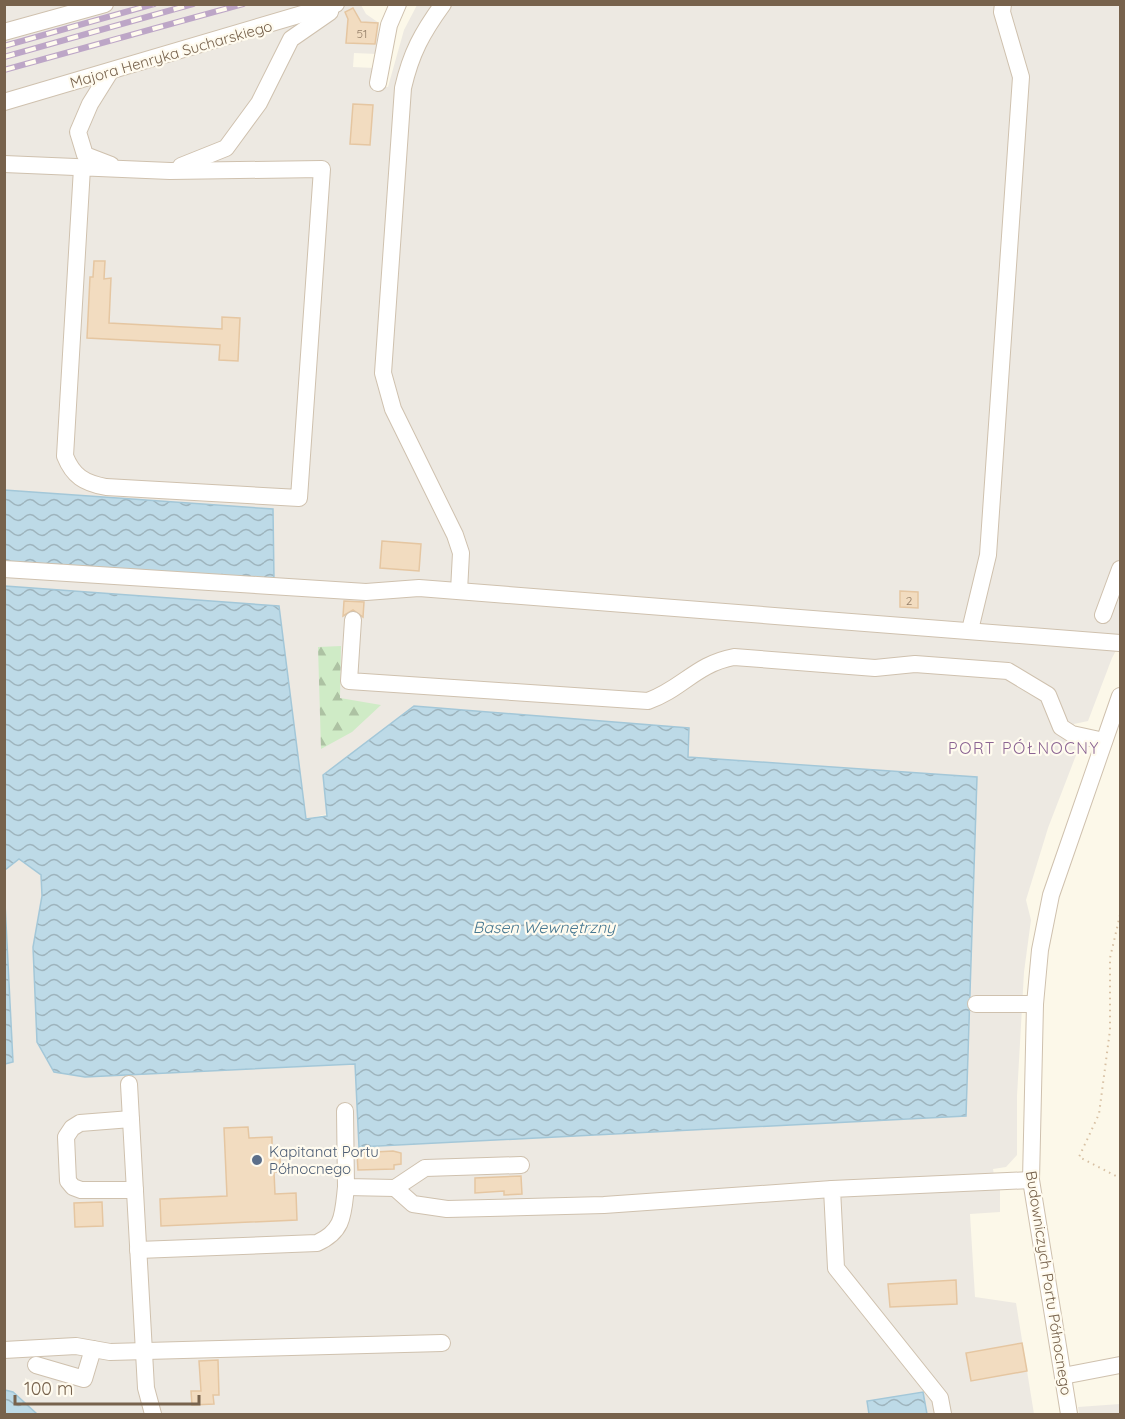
<svg xmlns="http://www.w3.org/2000/svg" width="1125" height="1419" font-family="Quicksand,sans-serif">
<style>
.industrial{fill:#ede9e2}
.forest{fill:url(#forest-firs)}
.water{fill:url(#water-waves);stroke:#a3c7d8;stroke-width:1.5}
.building{fill:#f2dcc0;stroke:#e5c6a1;stroke-width:1.5}
.lines{fill:none;stroke-linecap:round;stroke-linejoin:round}
.minor-casing{stroke:#cfc1ae;stroke-width:18}
.path{stroke:#d7c0a3;stroke-width:2;stroke-dasharray:1.5 4.5;stroke-linecap:butt}
.minor{stroke:#fff;stroke-width:16}
.rail-casing{stroke:#bda6c7;stroke-width:6}
.rail{stroke:#fffbef;stroke-width:4;stroke-dasharray:11;stroke-linecap:butt}
.service-dot{fill:#5c6f8a;stroke:#fffbef;stroke-width:2}
.labels{text-anchor:middle;dominant-baseline:central;stroke-width:4.5;stroke-linejoin:round;paint-order:stroke}
.number-label{font-size:12px;fill:#968069}
.street-label{font-size:15px;fill:#77624c;stroke:#fffbef}
.service-label{font-size:15px;fill:#4e5e75;stroke:#fffbef;text-anchor:start}
.neighbourhood-label{font-size:16px;letter-spacing:1.5px;fill:#8b6493;stroke:#fffbef}
.water-label{font-size:16px;font-style:italic;fill:#487992;stroke:#fffbef}
</style>
<defs>
<pattern id="forest-firs" width="22" height="20" patternUnits="userSpaceOnUse" patternTransform="scale(1.5)"><rect width="22" height="20" fill="#cfebc6"/><path d="M5 1l3.5 6h-7zM16 11l3.5 6h-7z" fill="#adc2a3"/></pattern>
<pattern id="water-waves" width="16" height="10" patternUnits="userSpaceOnUse" patternTransform="scale(1.5)"><rect width="16" height="10" fill="#bddae7"/><path d="M0 5q4-4 8 0t8 0" fill="none" stroke="#9eb4bd"/></pattern>
</defs>
<rect width="100%" height="100%" fill="#fcf8e9"/>
<g class="industrial">
<path d="M 356,4 L 361,5 L 366,14 L 379,23 L 377,54 L 354,53 L 353,67 L 374,68 L 373,85 L 388,87 L 404,30 L 417,5 L 1120,5 L 1120,643 L 1112,658 L 1088,721 L 1074,724 L 1071,739 L 1078,750 L 1048,828 L 1026,900 L 1031,920 L 1024,972 L 1017,1096 L 1017,1155 L 1006,1167 L 993,1169 L 995,1181 L 1000,1187 L 1000,1212 L 970,1214 L 975,1297 L 1016,1303 L 1034,1414 L 37,1414 L 13,1392 L 5,1390 L 4,1064 L 13,1061 L 4,870 L 19,859 L 41,875 L 42,896 L 33,947 L 37,1042 L 54,1072 L 85,1077 L 356,1064 L 359,1147 L 966,1116 L 976,777 L 687,757 L 688,728 L 306,819 L 279,606 L 5,586 L 5,561 L 274,579 L 273,509 L 5,490 L 4,5 Z"/>
<path d="M 1120,1404 L 1120,1414 L 1079,1414 L 1078,1407 Z"/>
</g>
<path class="forest" d="M 341,646 L 340,698 L 381,705 L 352,732 L 321,749 L 318,647 Z"/>
<g class="water">
<path d="M 4,490 L 273,509 L 274,580 L 5,561 Z"/>
<path d="M 5,586 L 279,606 L 306,819 L 327,816 L 323,775 L 414,706 L 689,728 L 688,757 L 977,777 L 966,1116 L 359,1147 L 355,1064 L 85,1077 L 54,1072 L 37,1042 L 33,947 L 42,896 L 41,875 L 19,859 L 5,870 Z"/>
<path d="M 5,903 L 13,1062 L 5,1064 L 4,1064 Z"/>
<path d="M 5,1390 L 13,1392 L 37,1414 L 5,1414 Z"/>
<path d="M 923,1392 L 927,1414 L 869,1414 L 867,1401 Z"/>
</g>
<g class="building">
<path d="M 353,8 L 361,22 L 378,23 L 375,44 L 346,43 L 348,19 L 345,12 Z"/>
<path d="M 353,104 L 373,105 L 370,145 L 350,144 Z"/>
<path d="M 94,261 L 105,261 L 104,279 L 111,278 L 109,323 L 222,329 L 222,317 L 240,318 L 238,361 L 219,360 L 220,345 L 87,338 L 90,277 L 93,277 Z"/>
<path d="M 382,541 L 421,544 L 419,571 L 380,568 Z"/>
<path d="M 900,591 L 918,592 L 918,608 L 900,607 Z"/>
<path d="M 344,601 L 364,602 L 363,617 L 353,610 L 343,616 Z"/>
<path d="M 248,1127 L 249,1138 L 272,1137 L 272,1147 L 279,1147 L 281,1172 L 274,1172 L 275,1194 L 296,1193 L 297,1220 L 161,1226 L 160,1199 L 227,1196 L 224,1128 Z"/>
<path d="M 393,1151 L 401,1153 L 401,1164 L 394,1165 L 394,1169 L 358,1170 L 357,1153 Z"/>
<path d="M 521,1176 L 522,1194 L 504,1195 L 504,1191 L 475,1193 L 475,1178 Z"/>
<path d="M 102,1202 L 103,1226 L 75,1227 L 74,1203 Z"/>
<path d="M 956,1280 L 957,1304 L 890,1307 L 888,1284 Z"/>
<path d="M 1022,1343 L 1027,1371 L 971,1381 L 966,1353 Z"/>
<path d="M 218,1360 L 219,1395 L 213,1395 L 214,1404 L 192,1405 L 191,1391 L 201,1391 L 199,1361 Z"/>
</g>
<g class="lines">
<g class="minor-casing">
<g id="minor">
<path d="M 443,4 C 422,33 411,53 403,88 L 383,373 L 393,409 L 455,535 L 461,553 L 459,591"/>
<path d="M 4,32 L 105,4"/>
<path d="M 110,72 L 90,104 L 78,132 L 85,155 L 111,165"/>
<path d="M 378,83 L 389,25 L 398,4"/>
<path d="M 4,102 L 336,4"/>
<path d="M 4,164 L 170,171 L 322,169 L 299,498 L 106,487 C 84,483 73,476 65,456 L 82,168"/>
<path d="M 181,166 L 226,148 L 259,103 L 291,39 L 330,12"/>
<path d="M 4,569 L 366,592 L 419,588 L 1120,643"/>
<path d="M 1103,615 L 1120,569"/>
<path d="M 353,620 L 349,681 L 648,701 C 682,689 696,664 734,657 L 875,668 L 915,664 L 1008,671 L 1048,695 L 1061,727 L 1072,734 L 1104,741"/>
<path d="M 970,630 L 988,555 L 1021,77 L 1002,12 L 1003,4"/>
<path d="M 976,1004 L 1035,1004"/>
<path d="M 129,1084 L 146,1388 L 153,1414"/>
<path d="M 345,1111 L 346,1187 L 395,1188 L 425,1168 L 521,1165"/>
<path d="M 131,1119 L 80,1123 L 72,1128 L 66,1137 L 68,1181 L 73,1187 L 81,1190 L 135,1190"/>
<path d="M 395,1188 L 413,1204 L 447,1209 L 604,1205 L 832,1189"/>
<path d="M 138,1250 L 317,1243 C 344,1231 343,1214 346,1187"/>
<path d="M 4,1350 L 76,1346 L 110,1352 L 442,1343"/>
<path d="M 36,1365 L 84,1379 L 93,1349"/>
<path d="M 1063,1376 L 1120,1365"/>
<path d="M 943,1414 L 940,1398 L 836,1268 L 832,1189 L 1031,1180"/>
<path d="M 1069,1414 L 1031,1180 L 1035,1004 L 1040,950 L 1051,895 L 1120,696"/>
</g>
</g>
<path class="path" d="M 1120,915 L 1110,958 L 1110,1030 L 1099,1114 L 1079,1157 L 1120,1178"/>
<use href="#minor" class="minor"/>
<g class="rail-casing">
<g id="rail">
<path d="M 4,46 L 154,4"/>
<path d="M 4,57 L 193,4"/>
<path d="M 4,70 L 243,4"/>
</g>
</g>
<use href="#rail" class="rail"/>
</g>
<circle class="service-dot" cx="257" cy="1160" r="6"/>
<g class="labels">
<g class="number-label">
<text x="362" y="33">51</text>
<text x="909" y="600">2</text>
</g>
<g class="street-label">
<text transform="translate(171 54) rotate(-16)">Majora Henryka Sucharskiego</text>
<text transform="translate(1049 1283) rotate(81)">Budowniczych Portu Północnego</text>
</g>
<g class="service-label">
<text x="269" y="1151">Kapitanat Portu<tspan x="269" dy="17">Północnego</tspan></text>
</g>
<g class="neighbourhood-label">
<text x="1024" y="748">PORT PÓŁNOCNY</text>
</g>
<g class="water-label">
<text x="544" y="927">Basen Wewnętrzny</text>
</g>
</g>
<rect width="1125" height="1419" fill="none" stroke="#77624c" stroke-width="12"/>
<path d="M15 1395v9h184v-9" fill="none" stroke="#77624c" stroke-width="3"/>
<text x="24" y="1395" font-size="18" fill="#77624c" stroke="#fffbef" stroke-width="4.5" paint-order="stroke">100 m</text>
</svg>
